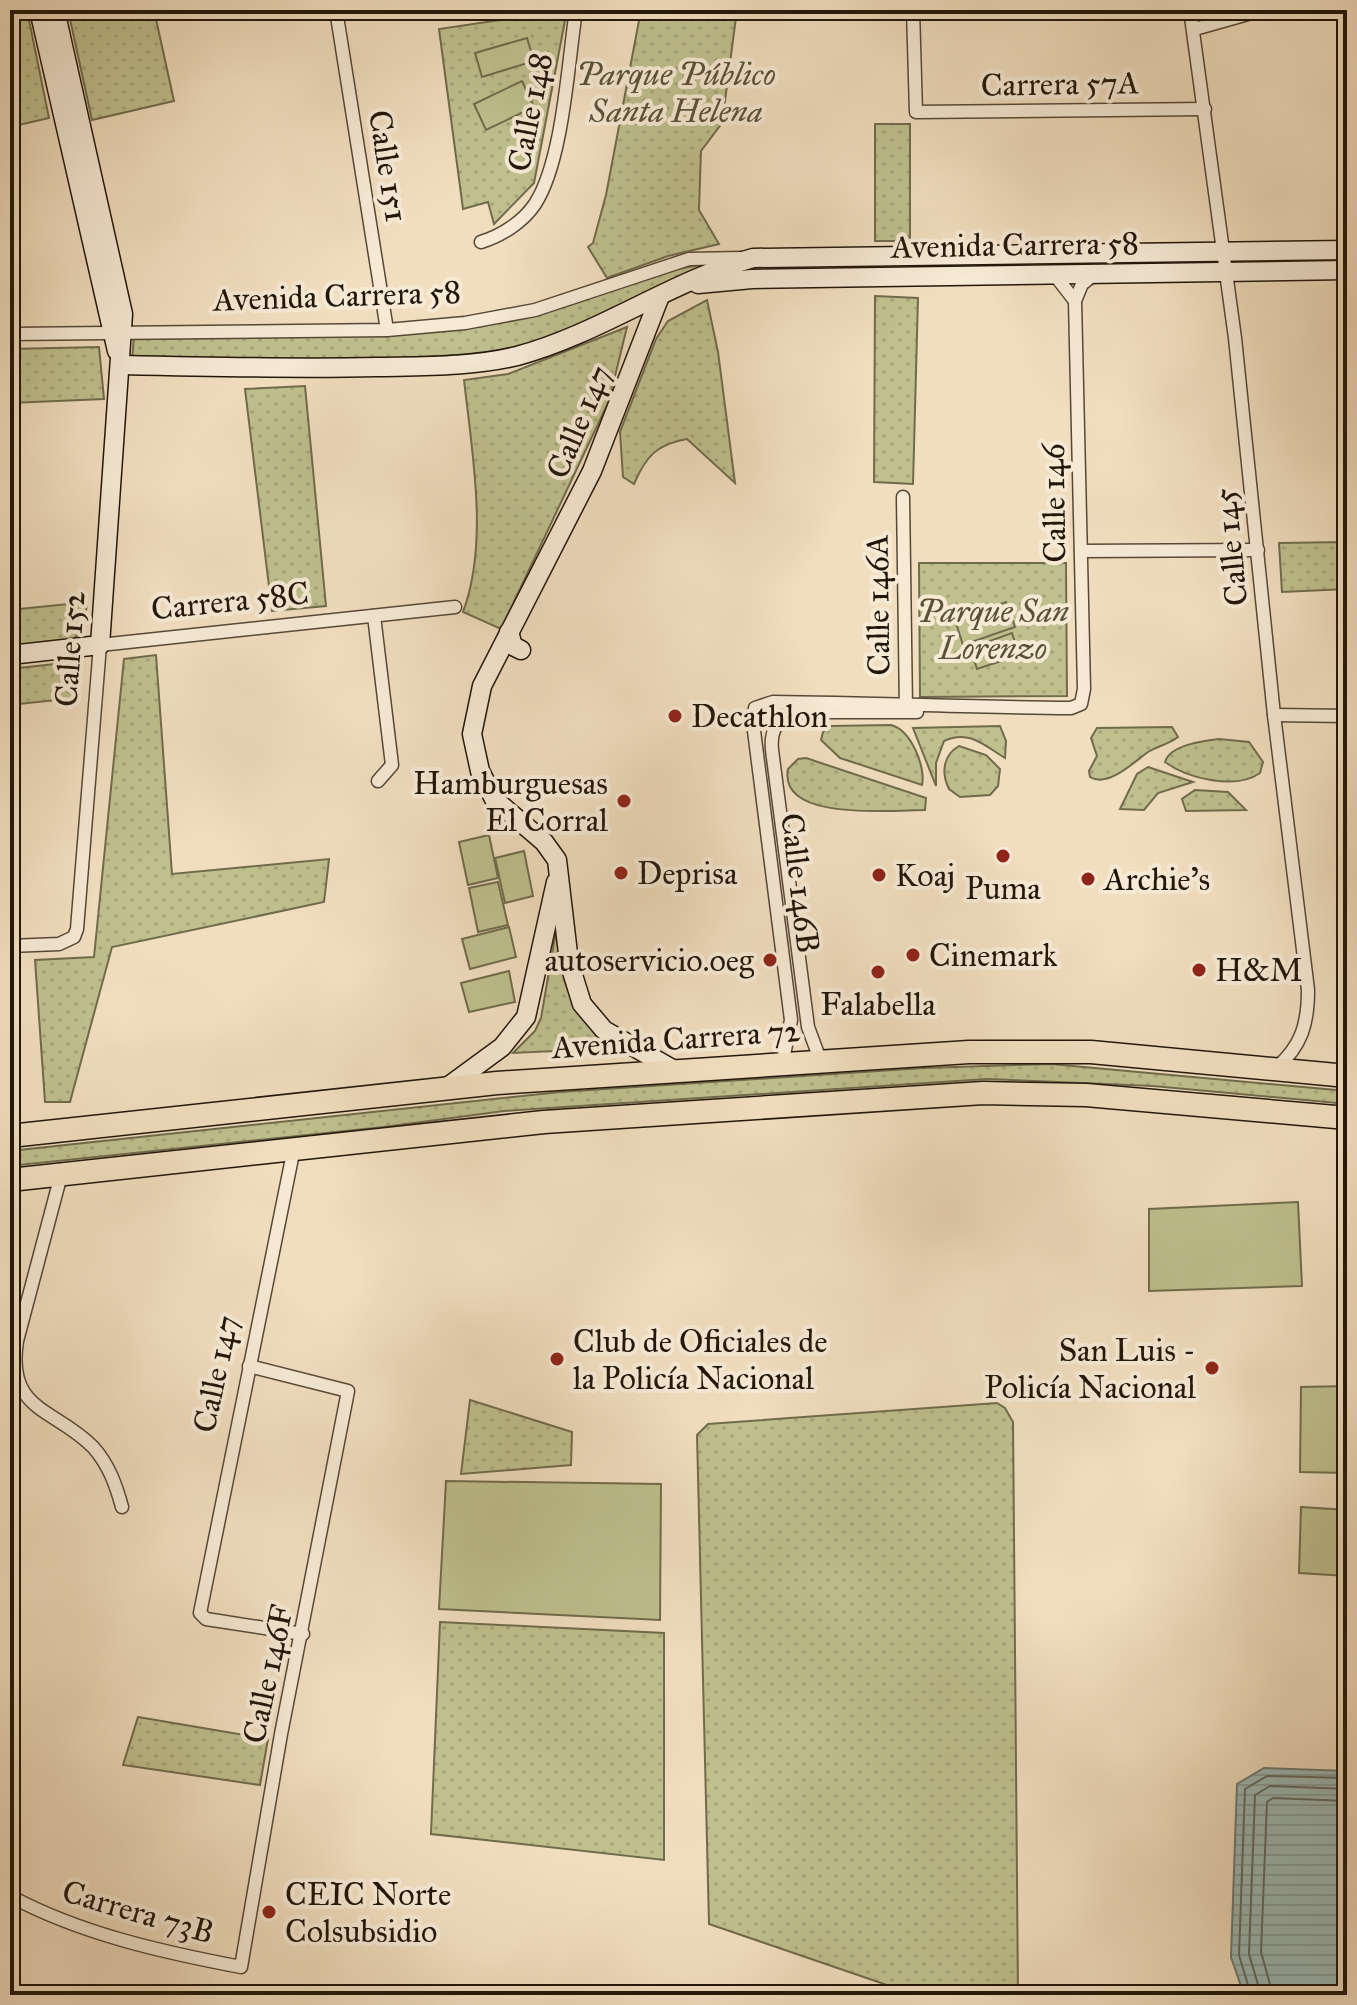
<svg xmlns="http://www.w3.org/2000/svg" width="1357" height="2005" font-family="'IM FELL Great Primer',serif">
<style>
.green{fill:url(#green-dots);stroke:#706b4c;stroke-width:2}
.pitch{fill:#bfc08e;stroke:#706b4c;stroke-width:2}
.water{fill:url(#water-rules);stroke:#6b7973;stroke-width:2}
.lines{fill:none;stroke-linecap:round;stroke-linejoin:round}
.shore{stroke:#5f6862;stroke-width:2}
.street-casing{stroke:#564837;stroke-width:15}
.secondary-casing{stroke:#22160a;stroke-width:21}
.highway-casing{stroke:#22160a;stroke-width:25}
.street{stroke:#f6ead5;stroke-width:12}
.secondary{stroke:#f6ead5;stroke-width:18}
.highway{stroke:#f1debf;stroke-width:22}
.poi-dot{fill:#8f2418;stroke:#f6ead5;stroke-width:3}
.labels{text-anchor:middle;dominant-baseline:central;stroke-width:8;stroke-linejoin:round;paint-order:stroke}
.park-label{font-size:32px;font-style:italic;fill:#595238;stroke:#f6ead5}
.street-label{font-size:32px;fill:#22160a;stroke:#f6ead5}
.poi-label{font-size:32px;fill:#22160a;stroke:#f6ead5;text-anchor:start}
</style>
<defs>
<pattern id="green-dots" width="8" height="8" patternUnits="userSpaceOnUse" patternTransform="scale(2)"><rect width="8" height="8" fill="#bfc08e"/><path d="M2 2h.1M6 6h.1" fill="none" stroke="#a4a479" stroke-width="1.8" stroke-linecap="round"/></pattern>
<pattern id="water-rules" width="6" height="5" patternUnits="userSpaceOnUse" patternTransform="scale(2)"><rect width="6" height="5" fill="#9cbbb9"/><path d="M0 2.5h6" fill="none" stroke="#86a09e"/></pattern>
</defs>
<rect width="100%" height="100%" fill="#f1debf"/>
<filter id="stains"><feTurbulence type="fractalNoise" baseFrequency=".0025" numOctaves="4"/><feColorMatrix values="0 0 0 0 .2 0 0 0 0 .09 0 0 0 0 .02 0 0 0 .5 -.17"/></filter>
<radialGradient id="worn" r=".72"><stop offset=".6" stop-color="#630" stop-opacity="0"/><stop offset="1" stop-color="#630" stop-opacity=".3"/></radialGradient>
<g class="green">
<path d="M 10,10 L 27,10 L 49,118 L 10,127 Z"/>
<path d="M 68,10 L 154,10 L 174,101 L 92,120 Z"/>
<path d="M 567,10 L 534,183 L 494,224 L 488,202 L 463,209 L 439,29 Z"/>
<path d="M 641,10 L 737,10 L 722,123 L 701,151 L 699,210 L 719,244 L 668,256 L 607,278 L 588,247 L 593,243 L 606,195 Z"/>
<rect x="875" y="124" width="35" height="117"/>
<path d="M 1189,257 L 1189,265 L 721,278 L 763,266 Z"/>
<path d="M 717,262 L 545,340 L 493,353 L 382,359 L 132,360 L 134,336 L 479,327 L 567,306 L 666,271 Z"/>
<path d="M 875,296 L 918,298 L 913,484 L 874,482 Z"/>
<path d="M 707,300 L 718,352 L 735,483 L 687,439 C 657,444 646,456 634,484 L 623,477 L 620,432 L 656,339 L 668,321 Z"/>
<path d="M 627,327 L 609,401 L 501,629 L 463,612 C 489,543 472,452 464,380 L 508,374 Z"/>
<path d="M 99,347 L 104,399 L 10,403 L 10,349 Z"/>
<path d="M 305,386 L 326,606 L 272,611 L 245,389 Z"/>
<path d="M 1347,542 L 1347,589 L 1282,592 L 1279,543 Z"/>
<path d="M 919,563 L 1066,563 L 1067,696 L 920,697 Z"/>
<path d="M 87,602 L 84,629 L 72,641 L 10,647 L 10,610 Z"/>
<path d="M 156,655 L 172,874 L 329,859 L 324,902 L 112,947 L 70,1102 L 45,1102 L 35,960 L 94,957 L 124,659 Z"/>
<path d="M 64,663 L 75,670 L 75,698 L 10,705 L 10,669 Z"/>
<path d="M 891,725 C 911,730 926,767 922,785 L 840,758 L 821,740 L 823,732 L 830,726 Z"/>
<path d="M 1000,726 L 1006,741 L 1005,758 C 985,746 969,729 944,741 L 936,763 L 936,786 L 913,728 Z"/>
<path d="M 1172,727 L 1178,737 C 1169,744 1158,746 1148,752 C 1134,762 1108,788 1090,777 L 1089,771 L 1097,756 L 1091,738 L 1097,728 Z"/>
<path d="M 1219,739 L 1249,742 L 1263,762 L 1260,773 C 1236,790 1188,779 1165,762 C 1170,745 1202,741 1219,739 Z"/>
<path d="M 959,746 L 986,755 L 1000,769 L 998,786 L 990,795 L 960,797 L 949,789 C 941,773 943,755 959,746 Z"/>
<path d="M 806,758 L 926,798 L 925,810 C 893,810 778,822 788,769 L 798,759 Z"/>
<path d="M 1148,767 L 1193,782 L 1158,793 L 1144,810 L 1120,809 L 1137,774 Z"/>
<path d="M 1195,790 L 1228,792 L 1246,810 L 1186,811 L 1182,799 Z"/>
<path d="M 559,913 C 563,993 559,994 619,1048 L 513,1053 L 535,1031 L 541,1018 Z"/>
<path d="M 1051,1064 L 1347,1091 L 1347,1104 L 1153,1086 L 987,1079 L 504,1111 L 384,1127 L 10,1166 L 10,1151 L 560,1092 L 923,1068 Z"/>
<path d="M 470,1400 L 572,1432 L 571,1465 L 461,1474 Z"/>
<path d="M 997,1403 L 1005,1408 L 1013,1422 L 1018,1995 L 916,1995 L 709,1924 L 697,1435 L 708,1424 Z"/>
<path d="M 440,1622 L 664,1633 L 664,1860 L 431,1834 Z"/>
<path d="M 138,1717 L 268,1739 L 260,1785 L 123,1765 Z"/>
</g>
<g class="pitch">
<path d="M 527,38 L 534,61 L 482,77 L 475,53 Z"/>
<path d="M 522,81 L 534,107 L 486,130 L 474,104 Z"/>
<path d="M 1006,602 L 1015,627 L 963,645 L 955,620 Z"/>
<path d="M 1012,633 L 1019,655 L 977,669 L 970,648 Z"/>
<path d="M 489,835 L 498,878 L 468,885 L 459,842 Z"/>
<path d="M 524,851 L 533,896 L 505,903 L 495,858 Z"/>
<path d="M 498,882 L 508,925 L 478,932 L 469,888 Z"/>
<path d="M 509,927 L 516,957 L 470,969 L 462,939 Z"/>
<path d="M 509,971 L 515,1002 L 469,1012 L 461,983 Z"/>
<path d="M 1298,1202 L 1302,1286 L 1149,1291 L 1149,1209 Z"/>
<path d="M 1347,1386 L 1347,1473 L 1300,1472 L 1301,1387 Z"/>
<path d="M 446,1481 L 661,1484 L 660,1620 L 439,1609 Z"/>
<path d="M 1301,1507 L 1347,1510 L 1347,1576 L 1299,1573 Z"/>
</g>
<path class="water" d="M 1264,1768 L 1347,1771 L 1347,1995 L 1243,1992 L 1231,1957 L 1237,1784 Z"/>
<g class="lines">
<g class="shore">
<path d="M 1251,1995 L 1239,1955 L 1245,1789 L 1267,1776 L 1347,1778"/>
<path d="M 1261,1995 L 1249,1954 L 1255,1795 L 1270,1786 L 1347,1789"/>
<path d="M 1273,1995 L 1261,1952 L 1267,1802 L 1273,1798 L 1347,1801"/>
</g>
<g class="street-casing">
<g id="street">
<path d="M 336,10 L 387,330"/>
<path d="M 913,10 L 916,112 L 1205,109"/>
<path d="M 1190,10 L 1235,338 L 1274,715 L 1308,990 C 1308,1023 1302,1046 1276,1068"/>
<path d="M 1195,29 L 1262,10"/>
<path d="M 481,242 C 501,236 523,222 535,204 C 563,161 568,63 576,10"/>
<path d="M 1054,274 L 1075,301"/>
<path d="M 10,334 L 387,330 L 465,323 L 535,310 L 689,259 L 742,258"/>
<path d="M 903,497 L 906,710"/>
<path d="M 1081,551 L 1258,550"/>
<path d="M 374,616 L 392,765 L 378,781"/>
<path d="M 1274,715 L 1347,716"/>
<path d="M 10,946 L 59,944 L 74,937 L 77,929 L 100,645 L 455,607"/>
<path d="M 821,1062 L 808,1027 L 772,750 C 770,730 777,718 798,712 L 917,712"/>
<path d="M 782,1065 L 791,1020 L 753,723 L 755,708 L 773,702 C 873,703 972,707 1071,708 L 1081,704 L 1084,689 L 1075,301 L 1082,284 L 1096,273"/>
<path d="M 294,1148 L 200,1613 L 206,1619 L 303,1634"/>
<path d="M 61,1175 L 17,1341 C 6,1412 55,1408 93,1447 C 109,1465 116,1485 122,1507"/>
<path d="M 10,1896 C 81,1934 162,1952 241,1967 L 281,1734 L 348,1391 L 249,1366"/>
</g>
</g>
<g class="secondary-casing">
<g id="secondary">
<path d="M 39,10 L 117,351"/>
<path d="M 698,284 L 752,279 L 1347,270"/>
<path d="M 660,296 L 592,471 L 482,686 L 472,734 L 480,771 L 494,799 L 544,842 L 557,860 L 569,962 L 582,1004 L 604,1030 L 676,1071"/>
<path d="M 121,365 C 207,367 292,369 377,367 C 423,366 472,367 517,356 C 599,334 671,281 753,258 L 1347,250"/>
<path d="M 509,632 L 513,646 L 521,650"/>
<path d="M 10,655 L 100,645 L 123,314 L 55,10"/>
<path d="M 446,1088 L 502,1047 L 526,1017 L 556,882"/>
</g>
</g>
<g class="highway-casing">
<g id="highway">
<path d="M 10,1136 L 497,1083 L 969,1052 L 1091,1052 L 1347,1076"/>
<path d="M 10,1180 L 544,1122 L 983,1093 L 1086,1095 L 1347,1118"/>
</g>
</g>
<use href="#street" class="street"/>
<use href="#secondary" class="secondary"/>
<use href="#highway" class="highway"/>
</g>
<g class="poi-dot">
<circle cx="675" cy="716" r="8"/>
<circle cx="624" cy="801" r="8"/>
<circle cx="1003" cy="856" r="8"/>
<circle cx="621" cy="873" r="8"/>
<circle cx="879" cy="875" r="8"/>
<circle cx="1088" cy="879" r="8"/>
<circle cx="913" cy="955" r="8"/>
<circle cx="770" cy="960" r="8"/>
<circle cx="1199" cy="970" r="8"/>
<circle cx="878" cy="972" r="8"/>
<circle cx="557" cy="1359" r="8"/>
<circle cx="1212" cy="1368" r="8"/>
<circle cx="269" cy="1912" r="8"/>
</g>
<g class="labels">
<g class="park-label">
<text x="676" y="74">Parque Público<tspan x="676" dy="37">Santa Helena</tspan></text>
<text x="993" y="611">Parque San<tspan x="993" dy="37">Lorenzo</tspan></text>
</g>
<g class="street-label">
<text transform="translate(1060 84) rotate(-1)">Carrera 57A</text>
<text transform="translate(530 112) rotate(-79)">Calle 148</text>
<text transform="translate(388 166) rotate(81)">Calle 151</text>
<text transform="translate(1015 245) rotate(-1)">Avenida Carrera 58</text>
<text transform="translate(337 296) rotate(-2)">Avenida Carrera 58</text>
<text transform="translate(579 422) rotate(-67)">Calle 147</text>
<text transform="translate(1054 503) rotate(-91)">Calle 146</text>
<text transform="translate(1231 547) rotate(-96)">Calle 145</text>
<text transform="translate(230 601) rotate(-6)">Carrera 58C</text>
<text transform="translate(878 605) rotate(-91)">Calle 146A</text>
<text transform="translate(70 649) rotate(-86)">Calle 152</text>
<text transform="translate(800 883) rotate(83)">Calle 146B</text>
<text transform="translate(676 1039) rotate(-4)">Avenida Carrera 72</text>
<text transform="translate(216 1374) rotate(-78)">Calle 147</text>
<text transform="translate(268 1674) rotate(-78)">Calle 146F</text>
<text transform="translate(138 1912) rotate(16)">Carrera 73B</text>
</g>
<g class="poi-label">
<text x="691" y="716">Decathlon</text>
<text x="608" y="783" text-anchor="end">Hamburguesas<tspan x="608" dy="37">El Corral</tspan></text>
<text x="637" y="873">Deprisa</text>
<text x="895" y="875">Koaj</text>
<text x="1104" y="879">Archie's</text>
<text x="1003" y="888" text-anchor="middle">Puma</text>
<text x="929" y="955">Cinemark</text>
<text x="754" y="960" text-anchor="end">autoservicio.oeg</text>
<text x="1215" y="970">H&amp;M</text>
<text x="878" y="1004" text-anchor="middle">Falabella</text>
<text x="573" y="1341">Club de Oficiales de<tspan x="573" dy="37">la Policía Nacional</tspan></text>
<text x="1196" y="1350" text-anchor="end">San Luis -<tspan x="1196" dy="37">Policía Nacional</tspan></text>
<text x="285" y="1894">CEIC Norte<tspan x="285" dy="37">Colsubsidio</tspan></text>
</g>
</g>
<rect width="1357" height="2005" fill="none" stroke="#f1debf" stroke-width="40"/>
<rect x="12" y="12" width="1333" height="1981" fill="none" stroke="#22160a" stroke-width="4"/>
<rect x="20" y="20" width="1317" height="1965" fill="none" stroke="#22160a" stroke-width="2"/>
<rect width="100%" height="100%" filter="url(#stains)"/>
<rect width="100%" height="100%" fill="url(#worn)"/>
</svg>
